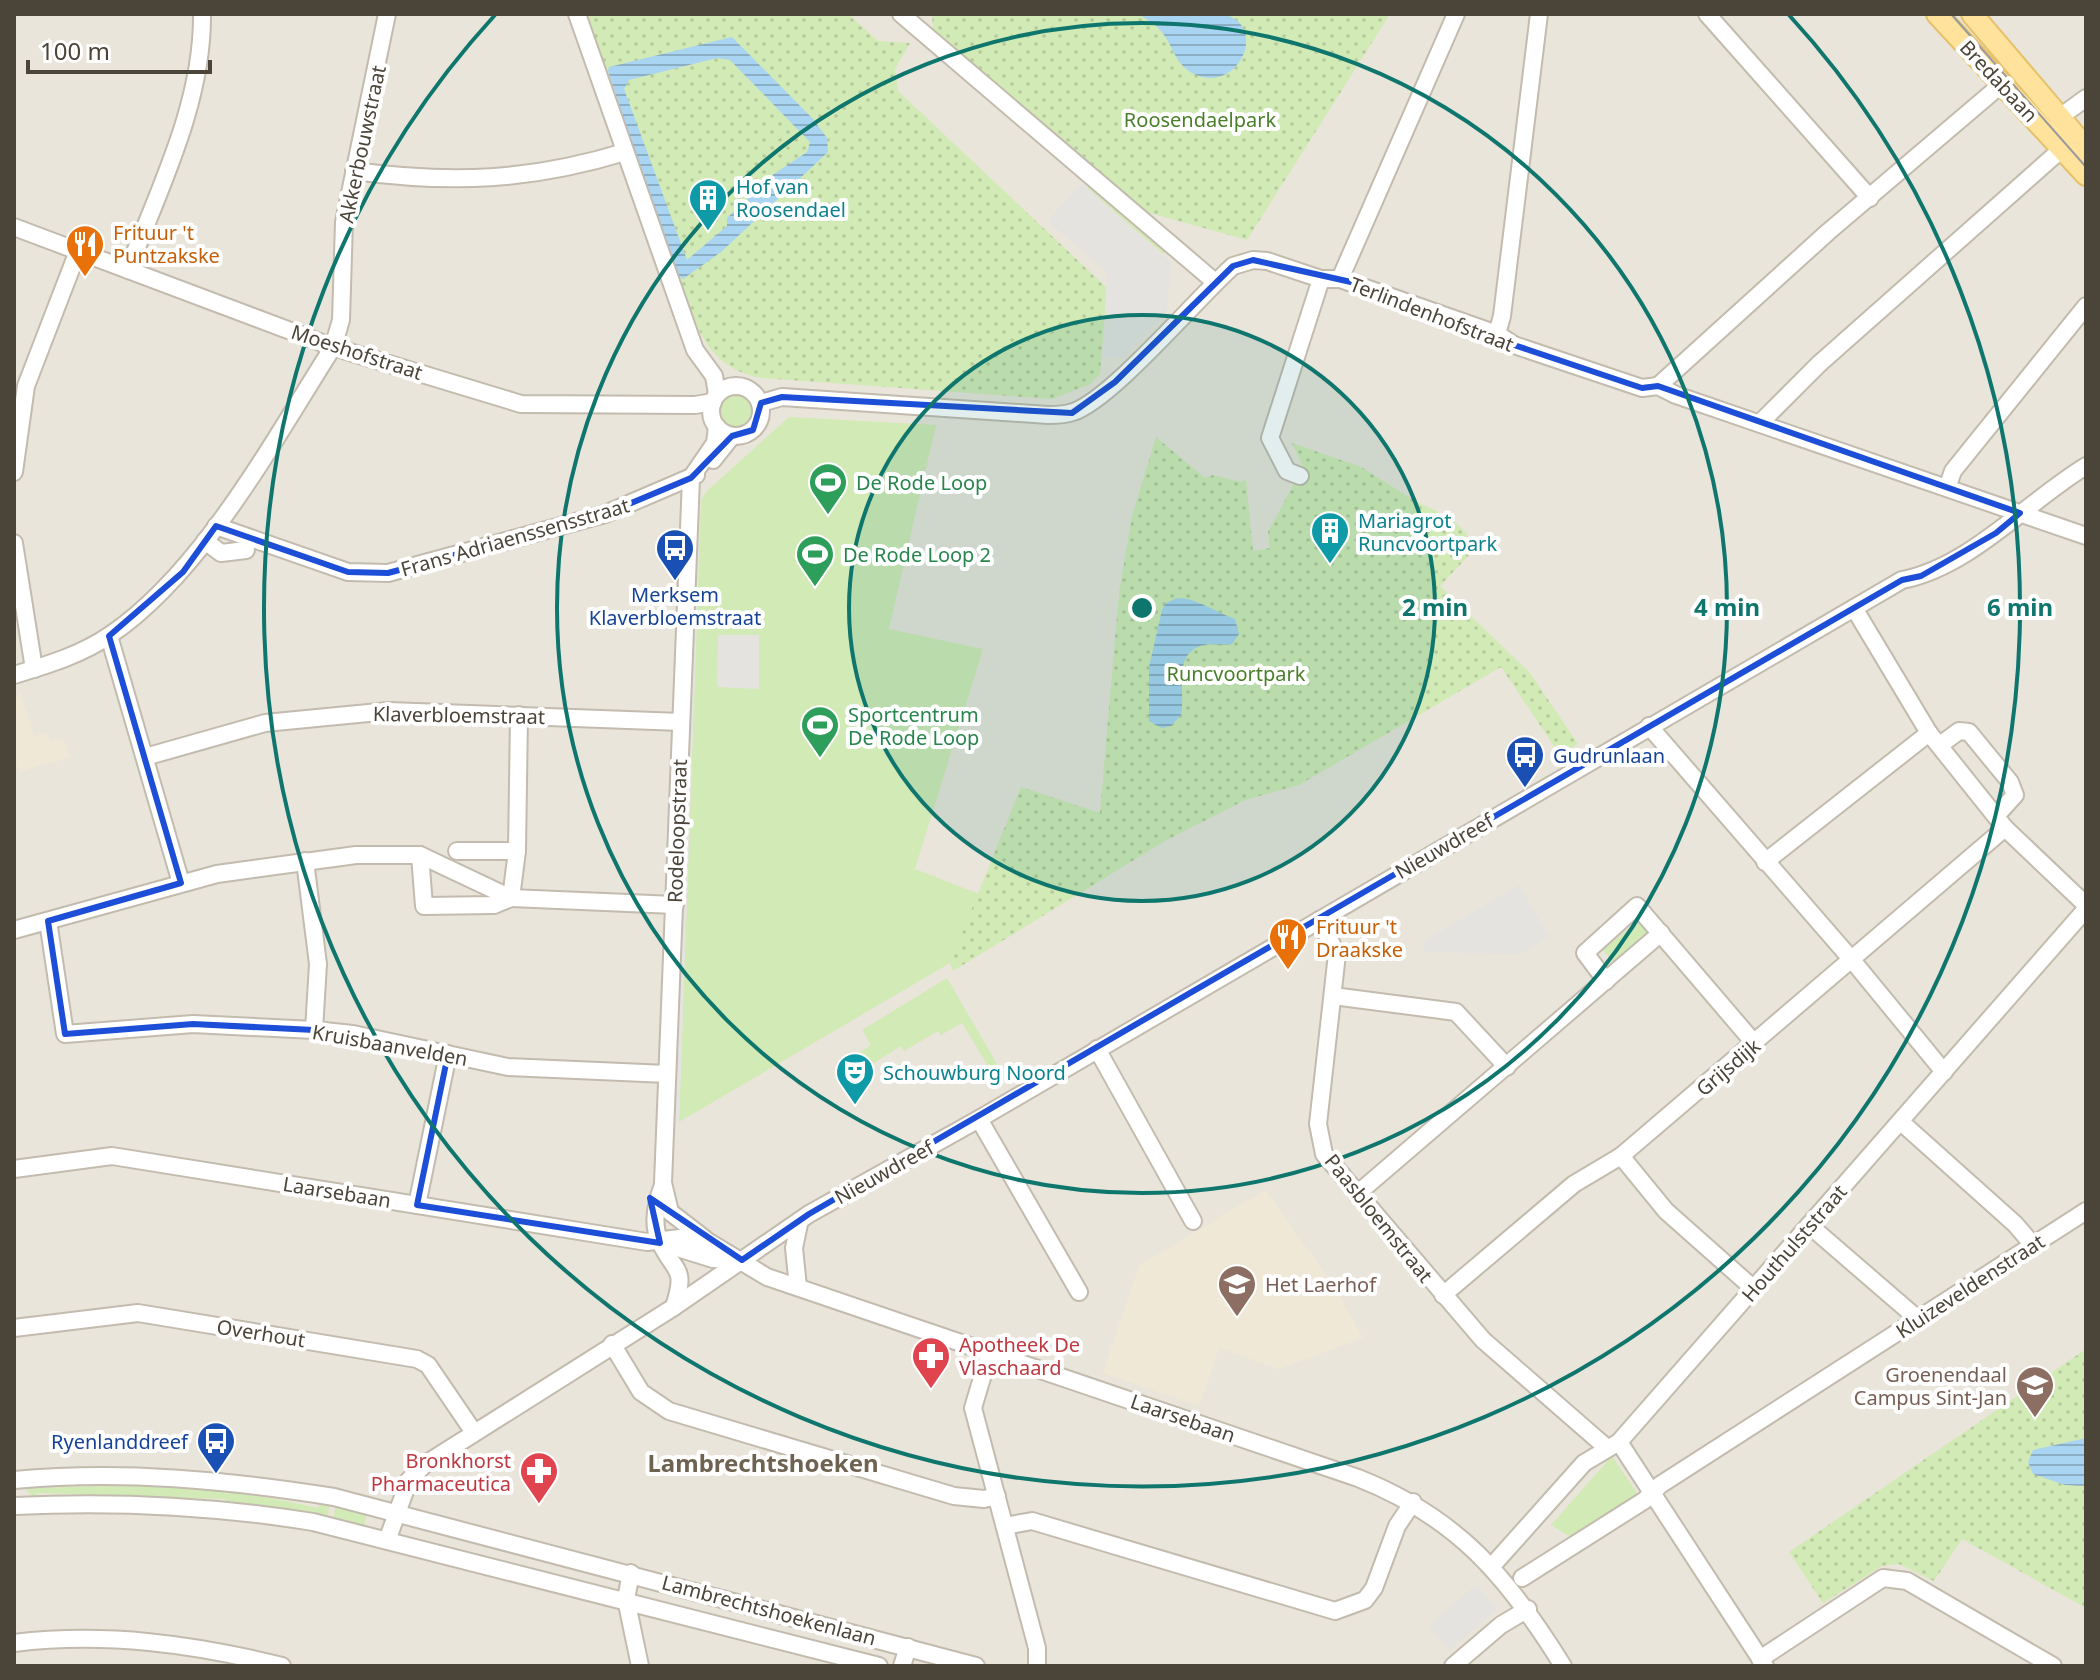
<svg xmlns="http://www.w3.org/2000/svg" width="2100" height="1680" font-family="'Noto Sans',sans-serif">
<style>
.residential{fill:#eae5da}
.education{fill:#efe8d6}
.green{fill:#d2eab5}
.park{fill:url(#park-dots)}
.parking{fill:#e5e3e0}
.water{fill:url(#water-rules);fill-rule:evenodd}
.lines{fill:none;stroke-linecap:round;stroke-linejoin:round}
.minor-casing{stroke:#c2bbae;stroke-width:20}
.major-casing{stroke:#e6c16a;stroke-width:24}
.minor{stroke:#fff;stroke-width:16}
.major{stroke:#ffe39c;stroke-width:20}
.tram{stroke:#9a9a9a;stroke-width:2}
.marked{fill:none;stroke:#1d4ed8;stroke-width:6;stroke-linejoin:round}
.ring{fill:none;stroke:#0f766e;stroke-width:4}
.labels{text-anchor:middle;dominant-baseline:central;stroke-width:8;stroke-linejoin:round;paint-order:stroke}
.street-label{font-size:20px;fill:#4b4439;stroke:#fff}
.park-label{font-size:20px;fill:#4a7f2a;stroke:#fff}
.culture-label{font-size:20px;fill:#0d838f;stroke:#fff;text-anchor:start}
.food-label{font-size:20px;fill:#c56008;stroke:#fff;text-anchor:start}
.leisure-label{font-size:20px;fill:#27864d;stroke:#fff;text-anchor:start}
.transit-label{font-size:20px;fill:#164399;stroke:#fff}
.education-label{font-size:20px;fill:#785e54;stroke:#fff;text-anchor:start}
.health-label{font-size:20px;fill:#be3a42;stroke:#fff;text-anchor:start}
.quarter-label{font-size:24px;font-weight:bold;fill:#6e6250;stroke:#fff}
.centre{fill:#0f766e;stroke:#fff;stroke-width:4}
.ring-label{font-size:24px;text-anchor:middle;font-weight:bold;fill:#0f766e;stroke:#fff;stroke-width:8;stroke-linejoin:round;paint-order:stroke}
</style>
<defs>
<pattern id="park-dots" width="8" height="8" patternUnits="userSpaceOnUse" patternTransform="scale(2)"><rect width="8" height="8" fill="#d2eab5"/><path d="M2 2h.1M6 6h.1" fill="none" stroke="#b6ca9c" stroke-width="1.8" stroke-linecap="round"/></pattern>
<pattern id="water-rules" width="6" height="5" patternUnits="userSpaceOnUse" patternTransform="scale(2)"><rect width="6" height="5" fill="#a9d4f2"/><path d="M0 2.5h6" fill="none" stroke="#8caec5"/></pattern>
</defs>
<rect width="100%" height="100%" fill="#f6f3ec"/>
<rect class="residential" x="14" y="14" width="2072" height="1652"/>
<g class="education">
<path d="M 21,693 L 34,736 L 47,733 L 50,742 L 63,738 L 69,757 L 19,772 L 14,755 L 14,699 Z"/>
<path d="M 1265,1190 L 1334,1286 L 1363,1338 L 1279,1369 L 1219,1348 L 1199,1406 L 1103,1373 L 1139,1266 Z"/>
</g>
<g class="green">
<path d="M 1090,184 L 1166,250 L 1163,254 L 1087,188 Z"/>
<circle cx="736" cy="411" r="18"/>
<path d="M 789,417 L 936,425 L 889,629 L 983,649 L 915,869 L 979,894 L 950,963 L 679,1122 L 701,500 L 707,491 Z"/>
<path d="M 1638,921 L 1651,934 L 1615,964 L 1603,950 Z"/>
<path d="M 947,978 L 1004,1076 L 997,1081 L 962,1023 L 941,1035 L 938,1031 L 904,1051 L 901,1046 L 862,1070 L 854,1056 L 871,1045 L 862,1030 Z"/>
<path d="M 1612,1456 L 1639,1496 L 1574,1539 L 1551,1525 Z"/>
<path d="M 36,1483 L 38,1488 C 131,1484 227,1486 318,1508 L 322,1501 L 329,1502 L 328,1518 L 226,1504 L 225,1499 L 37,1493 L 36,1499 L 26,1490 Z"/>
<path d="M 336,1504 L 367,1511 L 364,1527 L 333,1520 Z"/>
</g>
<g class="park">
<path d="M 588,14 L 848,14 L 878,41 L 910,43 L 895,69 L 898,91 L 1107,288 L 1100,374 L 1090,384 L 1052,399 L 762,378 C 731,373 711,356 698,328 L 601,63 Z"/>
<path d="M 932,14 L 1390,14 L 1247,240 L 1146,212 L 933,29 Z"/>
<path d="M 1156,437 L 1205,478 L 1213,475 L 1241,482 L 1246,479 L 1253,551 L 1270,548 L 1268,532 L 1303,467 L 1292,443 L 1361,467 L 1415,501 L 1451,518 L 1468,535 L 1460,546 L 1470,554 L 1440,586 L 1530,673 L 1578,744 L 1560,755 L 1501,667 L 1299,785 L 1245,800 L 1165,841 L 953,971 L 950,963 L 1021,787 L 1100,813 L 1119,593 L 1132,516 Z"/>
<path d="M 2086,1349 L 2086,1608 L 1962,1539 L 1934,1581 L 1899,1564 L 1882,1566 L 1823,1603 L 1789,1552 Z"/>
</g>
<g class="parking">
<path d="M 1082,183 L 1171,263 L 1167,311 L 1123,358 L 1103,357 L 1107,273 L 1048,221 Z"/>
<path d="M 689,593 L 698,593 L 679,1122 L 669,1121 Z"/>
<path d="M 718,635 L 759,635 L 759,689 L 717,687 Z"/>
<path d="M 1519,885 L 1549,936 L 1521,954 L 1423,952 L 1424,941 Z"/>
<path d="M 1476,1585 L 1497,1609 L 1450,1650 L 1429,1626 Z"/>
</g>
<g class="water">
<path d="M 1139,14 C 1161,14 1207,8 1226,15 C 1270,29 1235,97 1192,73 C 1173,62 1173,43 1159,29 C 1154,23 1145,19 1139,14 Z"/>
<path d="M 732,37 L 813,119 L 827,138 L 828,152 L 721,252 L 683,279 L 675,272 L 608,71 L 609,67 ZM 717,58 L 730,60 L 810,142 L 807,152 L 774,174 L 727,218 L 727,226 L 687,260 L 624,89 L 629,80 Z"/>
<path d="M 1177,598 C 1197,598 1215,612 1235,619 L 1239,634 L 1232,644 C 1221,646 1210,642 1200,646 C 1172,656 1186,694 1181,715 L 1171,726 L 1162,728 L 1149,721 L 1149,667 L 1162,610 L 1166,603 Z"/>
<path d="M 2086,1438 L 2086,1486 L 2065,1485 L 2033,1474 L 2028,1462 L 2033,1450 Z"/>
</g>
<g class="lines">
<g class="minor-casing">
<g id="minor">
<path d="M 577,14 L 695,350 L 714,376 L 717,394"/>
<path d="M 901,14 L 1215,282"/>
<path d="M 1707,14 L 1870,198"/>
<path d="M 354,171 C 452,184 530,181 625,152"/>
<path d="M 14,227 L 333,347 L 521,404 L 695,405 L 713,402"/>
<path d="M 128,270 C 159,189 203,103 202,14"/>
<path d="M 1340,279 L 1456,14"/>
<path d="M 1497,334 L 1502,316 L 1539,14"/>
<circle cx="736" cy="411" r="25"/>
<path d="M 1658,386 L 1828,232 L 2002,84"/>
<path d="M 761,403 L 782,397 L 1048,415 C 1056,415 1065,415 1073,412 C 1112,399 1196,299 1233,266 L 1253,260 L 1267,261 L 1321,279 L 1340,279 L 1497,334 L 1514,345 L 1642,388 L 1658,386 L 1676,395 L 2086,536"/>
<path d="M 1760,423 L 1819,364 L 2055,155 L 2061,147 L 2060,117 L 2086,98"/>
<path d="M 713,460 L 732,436"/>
<path d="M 14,472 L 26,386 L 78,251"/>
<path d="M 1300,476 L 1287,471 L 1270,438 L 1321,279"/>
<path d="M 1947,488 L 1953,471 L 2086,306"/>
<path d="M 216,526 L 348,572 L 388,573 L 605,514 L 696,475"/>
<path d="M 205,541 L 221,553 L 246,550"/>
<path d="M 14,543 L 34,669"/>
<path d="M 1854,608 L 1929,733 L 2005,828 L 2086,905"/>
<path d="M 109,636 L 181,883"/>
<path d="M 14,675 C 47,665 81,655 110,635 C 202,573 273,441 333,347 L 341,320 L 344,222 L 387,14"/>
<path d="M 1649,726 L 1852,960 L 1944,1072"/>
<path d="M 1940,745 L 1959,731 L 1969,732 L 2010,782 L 2015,795 L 1996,816"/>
<path d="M 145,757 L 265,723 L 389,711 L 681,722"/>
<path d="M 457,851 L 517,851"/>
<path d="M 420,855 L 424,906 L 494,905 L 511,898"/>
<path d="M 305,861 L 318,964 L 314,1030"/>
<path d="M 1765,862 L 1929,733"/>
<path d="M 511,898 L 517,851 L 519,715"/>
<path d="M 1319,920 L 1337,954 L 1318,1124 L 1324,1154 L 1483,1340 L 1607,1448"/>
<path d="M 48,921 L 65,1034 L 193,1024 L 314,1030 L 353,1034 L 508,1067 L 667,1074"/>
<path d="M 14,930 L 217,874 L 356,855 L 420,855 L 511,898 L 675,905"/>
<path d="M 1606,981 L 1585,953 L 1637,906 L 1755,1044"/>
<path d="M 1333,996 L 1456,1012 L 1507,1067"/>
<path d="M 1097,1049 L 1193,1221"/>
<path d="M 979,1119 L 1079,1292"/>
<path d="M 1901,1122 L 2015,1224 L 2033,1245"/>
<path d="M 1621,1156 L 1666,1211 L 1754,1289"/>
<path d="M 14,1169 L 112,1156 L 647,1242 L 680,1238 L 709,1242 L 767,1277 L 1358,1478 C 1457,1517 1508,1577 1563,1666"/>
<path d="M 663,1185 C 656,1203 652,1225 660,1242 C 675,1274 687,1266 674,1307"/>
<path d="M 1357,1194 L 1661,933"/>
<path d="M 417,1205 L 448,1054"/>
<path d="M 1809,1225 L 1919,1320"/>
<path d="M 705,1239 L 670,1212 L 663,1183 L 691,478 L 715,443 L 717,427"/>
<path d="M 662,1243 L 713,1259 L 740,1260"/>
<path d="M 798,1287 L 794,1248 L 799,1224"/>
<path d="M 1443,1295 L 1574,1184 L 1621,1156 L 2005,828"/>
<path d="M 14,1328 L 138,1313 L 417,1359 L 428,1365 L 473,1431"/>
<path d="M 612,1344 L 641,1392 L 669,1411 L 954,1496 L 984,1499 L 997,1496"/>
<path d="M 990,1351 L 973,1408 L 1037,1648 L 1037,1666"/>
<path d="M 1619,1442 L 1765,1666"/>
<path d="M 14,1480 C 122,1470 227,1480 334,1497 L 976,1666"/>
<path d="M 14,1506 C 115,1501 214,1506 313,1522 L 879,1666"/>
<path d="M 1005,1526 L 1032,1521 L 1335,1611 L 1365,1600 L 1374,1588 L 1397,1526 L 1413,1502"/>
<path d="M 388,1538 L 409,1480 L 424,1465 L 674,1307 L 809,1214 L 979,1119 L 1902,580 C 1970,567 2028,501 2086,466"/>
<path d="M 1492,1566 L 1584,1463 L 1619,1442 L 2086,909"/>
<path d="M 631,1573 L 626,1599 L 640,1666"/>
<path d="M 1522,1578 L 1645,1500 L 1660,1485 L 2086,1211"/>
<path d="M 14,1643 C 105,1632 194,1644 282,1666"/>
<path d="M 1760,1659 L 1883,1578 L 1907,1581 L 2053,1666"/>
<path d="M 902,1666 L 908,1647"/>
<path d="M 1453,1666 L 1501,1625 L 1528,1609"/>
</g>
</g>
<g class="major-casing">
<g id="major">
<path d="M 1937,14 L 2086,175"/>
<path d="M 1972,14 L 2086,148"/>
</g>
</g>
<use href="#minor" class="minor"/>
<use href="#major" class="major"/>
<path class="tram" d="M 1951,14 L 2086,167"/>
</g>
<path class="marked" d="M 1253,260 L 1351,282 L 1514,345 L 1642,388 L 1658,386 L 2020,513 L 1996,533 L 1921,576 L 1902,580 L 809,1214 L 742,1260 L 650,1198 L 660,1243 L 417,1205 L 448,1054 L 314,1030 L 193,1024 L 65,1034 L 48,921 L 181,883 L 109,636 L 183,572 L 216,526 L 348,572 L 388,573 L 605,514 L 691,478 L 732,436 L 753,430 L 761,403 L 782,397 L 1072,413 L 1115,382 L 1233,266 Z"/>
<circle cx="1142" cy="608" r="293" fill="#0f766e" fill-opacity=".12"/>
<g class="ring">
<circle cx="1142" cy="608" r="293"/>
<circle cx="1142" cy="608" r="585"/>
<path d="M1789 15A878 878 0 1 1 495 15"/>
</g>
<defs>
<g id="building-pin" transform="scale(2)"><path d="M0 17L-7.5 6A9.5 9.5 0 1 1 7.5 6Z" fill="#0f9aa8" stroke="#fff"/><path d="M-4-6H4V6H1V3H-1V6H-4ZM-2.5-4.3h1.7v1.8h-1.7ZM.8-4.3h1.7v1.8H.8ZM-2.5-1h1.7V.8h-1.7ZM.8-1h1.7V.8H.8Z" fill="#fff"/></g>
<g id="restaurant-pin" transform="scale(2)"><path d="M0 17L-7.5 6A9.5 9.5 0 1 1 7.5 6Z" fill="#e8710a" stroke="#fff"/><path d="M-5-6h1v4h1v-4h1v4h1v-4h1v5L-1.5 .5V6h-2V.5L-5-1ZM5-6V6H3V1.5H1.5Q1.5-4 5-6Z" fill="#fff"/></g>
<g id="stadium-pin" transform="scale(2)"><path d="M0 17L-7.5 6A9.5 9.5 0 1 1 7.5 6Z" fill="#2e9e5b" stroke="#fff"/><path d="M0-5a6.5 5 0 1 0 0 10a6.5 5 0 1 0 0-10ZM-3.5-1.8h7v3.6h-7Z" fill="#fff"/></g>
<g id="bus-pin" transform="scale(2)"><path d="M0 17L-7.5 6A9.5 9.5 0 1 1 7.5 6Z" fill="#1a4fb4" stroke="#fff"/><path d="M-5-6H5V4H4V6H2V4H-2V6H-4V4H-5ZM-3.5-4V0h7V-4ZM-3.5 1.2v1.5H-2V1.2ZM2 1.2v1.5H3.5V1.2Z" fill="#fff"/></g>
<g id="theatre-pin" transform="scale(2)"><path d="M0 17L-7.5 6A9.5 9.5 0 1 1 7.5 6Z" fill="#0f9aa8" stroke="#fff"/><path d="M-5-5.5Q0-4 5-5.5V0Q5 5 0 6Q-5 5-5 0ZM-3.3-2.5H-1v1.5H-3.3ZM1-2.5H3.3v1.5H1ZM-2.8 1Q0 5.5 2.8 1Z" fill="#fff"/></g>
<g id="school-pin" transform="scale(2)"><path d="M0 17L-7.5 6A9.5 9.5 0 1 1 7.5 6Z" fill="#8d6e63" stroke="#fff"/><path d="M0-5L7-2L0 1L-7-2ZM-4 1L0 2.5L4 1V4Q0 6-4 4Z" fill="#fff"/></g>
<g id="pharmacy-pin" transform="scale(2)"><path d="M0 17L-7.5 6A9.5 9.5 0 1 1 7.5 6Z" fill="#e0444e" stroke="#fff"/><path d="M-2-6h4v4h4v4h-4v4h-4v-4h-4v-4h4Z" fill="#fff"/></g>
</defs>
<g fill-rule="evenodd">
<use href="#building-pin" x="708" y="198"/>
<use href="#restaurant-pin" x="85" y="244"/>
<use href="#stadium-pin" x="828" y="482"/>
<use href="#building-pin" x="1330" y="531"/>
<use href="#bus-pin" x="675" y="548"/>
<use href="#stadium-pin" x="815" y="554"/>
<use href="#stadium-pin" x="820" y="725"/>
<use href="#bus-pin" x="1525" y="755"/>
<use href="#restaurant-pin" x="1288" y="937"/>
<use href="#theatre-pin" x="855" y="1072"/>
<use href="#school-pin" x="1237" y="1284"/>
<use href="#pharmacy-pin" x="931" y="1356"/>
<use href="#school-pin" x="2035" y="1385"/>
<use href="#bus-pin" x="216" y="1441"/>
<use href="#pharmacy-pin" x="539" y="1471"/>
</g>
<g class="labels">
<g class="street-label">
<text transform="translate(1999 81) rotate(47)">Bredabaan</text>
<text transform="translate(362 144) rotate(-78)">Akkerbouwstraat</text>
<text transform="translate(1432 314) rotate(21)">Terlindenhofstraat</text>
<text transform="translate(357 352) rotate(18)">Moeshofstraat</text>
<text transform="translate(515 537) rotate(-16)">Frans Adriaenssensstraat</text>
<text transform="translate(459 715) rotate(1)">Klaverbloemstraat</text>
<text transform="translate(677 831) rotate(-88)">Rodeloopstraat</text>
<text transform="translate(1444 846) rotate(-30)">Nieuwdreef</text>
<text transform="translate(390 1045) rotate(10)">Kruisbaanvelden</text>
<text transform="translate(1728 1067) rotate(-40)">Grijsdijk</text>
<text transform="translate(884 1172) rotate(-29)">Nieuwdreef</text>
<text transform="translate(337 1192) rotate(9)">Laarsebaan</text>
<text transform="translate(1379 1218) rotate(51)">Paasbloemstraat</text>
<text transform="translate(1794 1243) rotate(-49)">Houthulststraat</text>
<text transform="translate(1970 1286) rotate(-33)">Kluizeveldenstraat</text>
<text transform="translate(261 1333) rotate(9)">Overhout</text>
<text transform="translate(1183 1418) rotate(19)">Laarsebaan</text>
<text transform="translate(769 1610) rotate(15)">Lambrechtshoekenlaan</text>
</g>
<g class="park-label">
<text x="1200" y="119">Roosendaelpark</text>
<text x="1236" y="673">Runcvoortpark</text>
</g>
<g class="culture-label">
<text x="736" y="186">Hof van<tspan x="736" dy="23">Roosendael</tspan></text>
<text x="1358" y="520">Mariagrot<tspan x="1358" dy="23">Runcvoortpark</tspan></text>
<text x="883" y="1072">Schouwburg Noord</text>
</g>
<g class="food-label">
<text x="113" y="232">Frituur 't<tspan x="113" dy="23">Puntzakske</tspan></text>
<text x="1316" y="926">Frituur 't<tspan x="1316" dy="23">Draakske</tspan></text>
</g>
<g class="leisure-label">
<text x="856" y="482">De Rode Loop</text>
<text x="843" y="554">De Rode Loop 2</text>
<text x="848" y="714">Sportcentrum<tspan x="848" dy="23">De Rode Loop</tspan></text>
</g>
<g class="transit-label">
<text x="675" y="594">Merksem<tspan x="675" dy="23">Klaverbloemstraat</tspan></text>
<text x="1553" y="755" text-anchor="start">Gudrunlaan</text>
<text x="188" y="1441" text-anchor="end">Ryenlanddreef</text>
</g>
<g class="education-label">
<text x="1265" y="1284">Het Laerhof</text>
<text x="2007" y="1374" text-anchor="end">Groenendaal<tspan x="2007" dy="23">Campus Sint-Jan</tspan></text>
</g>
<g class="health-label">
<text x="959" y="1344">Apotheek De<tspan x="959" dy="23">Vlaschaard</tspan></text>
<text x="511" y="1460" text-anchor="end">Bronkhorst<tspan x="511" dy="23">Pharmaceutica</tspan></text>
</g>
<g class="quarter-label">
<text x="763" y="1462">Lambrechtshoeken</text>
</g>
</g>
<circle cx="1142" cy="608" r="12" class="centre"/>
<g class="ring-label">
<text x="1435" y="616">2 min</text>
<text x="1727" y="616">4 min</text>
<text x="2020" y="616">6 min</text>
</g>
<rect width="2100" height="1680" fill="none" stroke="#4b4439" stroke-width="32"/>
<path d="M28 60v12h182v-12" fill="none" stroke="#4b4439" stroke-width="4"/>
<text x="40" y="60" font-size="24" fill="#4b4439" stroke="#ffffff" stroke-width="6" paint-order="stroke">100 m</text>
</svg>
